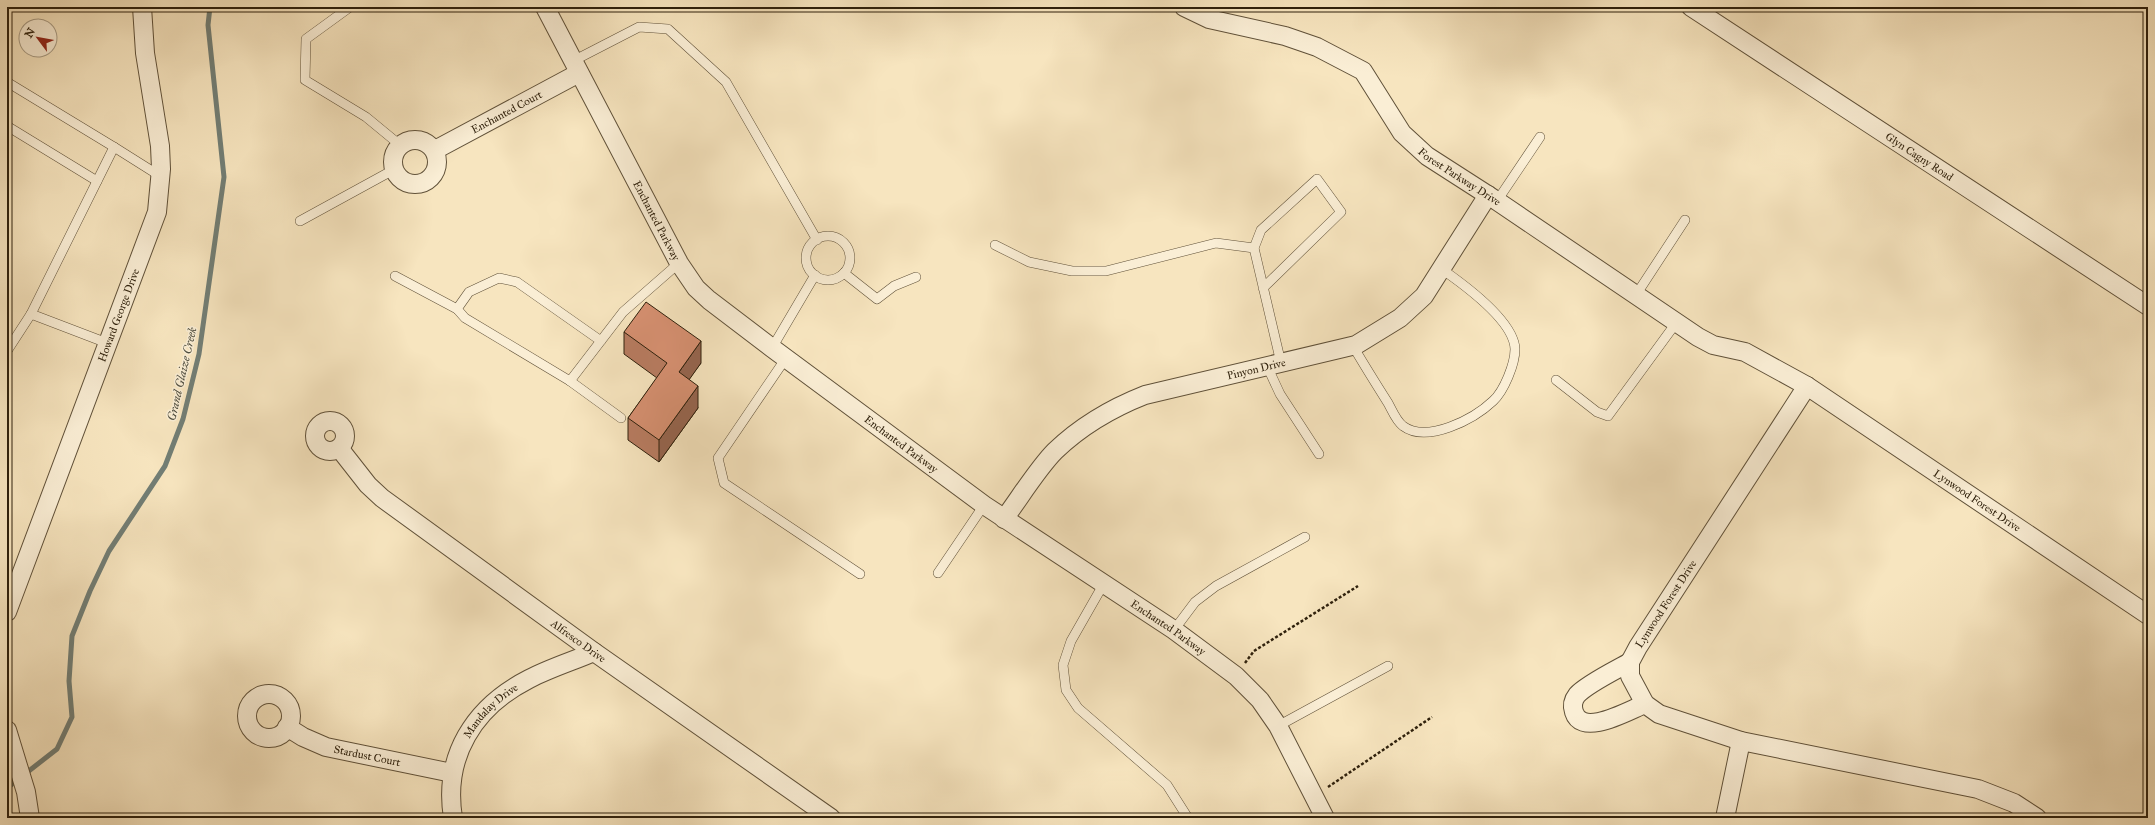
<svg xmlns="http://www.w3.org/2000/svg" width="2155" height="825" font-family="'IM FELL Great Primer',serif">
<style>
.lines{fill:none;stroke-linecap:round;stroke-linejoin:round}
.stream{stroke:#727e75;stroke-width:5}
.service-casing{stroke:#605139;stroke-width:10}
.minor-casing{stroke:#605139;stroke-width:20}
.path{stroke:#2e200c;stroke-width:2.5;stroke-dasharray:3 2;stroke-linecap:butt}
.service{stroke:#faeed5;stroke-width:9}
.minor{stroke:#faeed5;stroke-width:18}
.wall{fill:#b87c61;stroke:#2e200c}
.shaded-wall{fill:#96654f;stroke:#2e200c}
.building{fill:#d69071;stroke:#2e200c}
.labels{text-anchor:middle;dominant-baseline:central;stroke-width:3;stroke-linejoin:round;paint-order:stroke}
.street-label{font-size:11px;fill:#2e200c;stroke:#faeed5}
.water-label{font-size:12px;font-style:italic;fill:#504f41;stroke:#faeed5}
</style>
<rect width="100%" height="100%" fill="#f7e5bf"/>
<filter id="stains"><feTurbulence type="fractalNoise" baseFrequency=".005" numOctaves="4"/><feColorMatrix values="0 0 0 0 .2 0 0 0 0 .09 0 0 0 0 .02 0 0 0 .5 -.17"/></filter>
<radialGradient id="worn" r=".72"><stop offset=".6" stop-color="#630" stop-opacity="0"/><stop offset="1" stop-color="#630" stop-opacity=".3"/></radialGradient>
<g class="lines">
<path class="stream" d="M 7,788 L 57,749 L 72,717 L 69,681 L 72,636 L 90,591 L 109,551 L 165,466 L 183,419 L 199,354 L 224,177 L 208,25 L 210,7"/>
<g class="service-casing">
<g id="service">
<path d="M 350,7 L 306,39 L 305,80 L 366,117 L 400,145"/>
<path d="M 573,61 L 639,27 L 668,29 L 726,82 L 817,240"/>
<path d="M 7,82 L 114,147 L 31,314 L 107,343"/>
<path d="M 7,126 L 97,181"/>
<path d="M 114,147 L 160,176"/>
<path d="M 1497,201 L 1540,137"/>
<path d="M 300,221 L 395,169"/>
<circle cx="828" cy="258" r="22"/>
<path d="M 995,245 L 1029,262 L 1072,271 L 1106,271 L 1216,243 L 1254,248"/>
<path d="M 844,273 L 877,299 L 894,286 L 916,277"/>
<path d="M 395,276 L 457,309"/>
<path d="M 1263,288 L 1341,212 L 1317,179 L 1261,230 L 1254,248 L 1281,363"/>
<path d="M 1636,295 L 1685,220"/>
<path d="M 601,341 L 517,282 L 499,278 L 469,292 L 457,309 L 465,318 L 570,381 L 623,312 L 679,263"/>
<path d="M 1353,346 C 1364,365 1376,384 1388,403 C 1392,410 1396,421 1403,426 C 1427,444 1474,419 1493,401 C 1504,391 1515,364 1515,349 C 1514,321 1463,284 1443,270"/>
<path d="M 772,348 L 815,275"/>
<path d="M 7,351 L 31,314"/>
<path d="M 786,358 L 718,458 L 724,483 L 860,574"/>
<path d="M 1267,366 L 1280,394 L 1319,454"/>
<path d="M 1556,380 L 1597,412 L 1608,416 L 1676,323"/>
<path d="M 570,381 L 621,418"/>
<path d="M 938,573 L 984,505"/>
<path d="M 1103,585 L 1071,641 L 1063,665 L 1066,690 L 1078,708 L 1167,785 L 1188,818"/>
<path d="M 1174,630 L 1195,602 L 1216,586 L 1305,537"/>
<path d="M 1278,726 L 1388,666"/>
</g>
</g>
<g class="minor-casing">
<g id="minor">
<path id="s1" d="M 545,7 L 679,263 L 696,288 L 709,300 L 772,348 L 984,505 L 1174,630 L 1236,676 L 1260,700 L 1278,726 L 1325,818"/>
<path id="s2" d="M 1184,7 L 1209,19 L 1285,36 L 1317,47 L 1363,71 L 1402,133 L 1427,156 L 1497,201 L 1698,337 L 1713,345 L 1745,352 L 1807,386 L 2148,615"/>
<path id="s3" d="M 1691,7 L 2148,306"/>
<circle cx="415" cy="162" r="22"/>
<path id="s4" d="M 435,150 L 579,73"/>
<path d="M 1807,386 L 1638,647 L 1630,662 L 1630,676 L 1645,704 L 1659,714 L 1741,741 L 1978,789 L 2014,803 L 2037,818"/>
<circle cx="330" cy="436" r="15"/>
<path id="s5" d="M 339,448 L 368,485 L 382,498 L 594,652 L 831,818"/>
<path id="s6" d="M 1004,519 C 1019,499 1038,468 1055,451 C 1081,426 1112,408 1145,395 L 1356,345 L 1400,318 L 1424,296 L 1488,195"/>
<path id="s7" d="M 7,612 L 157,212 L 161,169 L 160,146 L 145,53 L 142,7"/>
<path d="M 1630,662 C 1616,670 1587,684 1577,695 C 1573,700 1572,706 1574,712 C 1582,738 1629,710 1645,704"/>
<circle cx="269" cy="716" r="22"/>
<path id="s8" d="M 287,727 L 303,737 L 326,747 L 452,773"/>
<path d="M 7,730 L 26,792 L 30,818"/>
<path id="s9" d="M 453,818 C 443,756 474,707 529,679 C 550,668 573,661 594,652"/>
<path d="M 1725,818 L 1741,741"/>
</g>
</g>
<g class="path">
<path d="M 1245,663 L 1254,651 L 1358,586"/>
<path d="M 1328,787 L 1432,717"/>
</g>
<use href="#service" class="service"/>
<use href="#minor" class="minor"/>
</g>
<path class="wall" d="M 624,332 L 701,363 L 689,379 L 698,408 L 659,462 L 628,440 L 628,418 L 657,378 L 624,354 Z"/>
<g class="shaded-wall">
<path d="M 701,341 L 701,363 L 679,394 L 679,372 Z"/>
<path d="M 698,386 L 698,408 L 659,462 L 659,440 Z"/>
</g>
<path class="building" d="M 646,302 L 701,341 L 679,372 L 698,386 L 659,440 L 628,418 L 667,363 L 624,332 Z"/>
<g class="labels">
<g class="street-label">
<text stroke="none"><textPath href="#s4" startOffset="81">Enchanted Court</textPath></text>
<text stroke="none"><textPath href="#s3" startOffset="273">Glyn Cagny Road</textPath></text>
<text stroke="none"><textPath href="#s2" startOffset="337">Forest Parkway Drive</textPath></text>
<text stroke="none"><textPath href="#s1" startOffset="241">Enchanted Parkway</textPath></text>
<text stroke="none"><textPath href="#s7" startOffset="317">Howard George Drive</textPath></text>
<text stroke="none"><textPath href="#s6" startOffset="306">Pinyon Drive</textPath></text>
<text stroke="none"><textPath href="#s1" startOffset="577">Enchanted Parkway</textPath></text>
<text stroke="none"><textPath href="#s2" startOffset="950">Lynwood Forest Drive</textPath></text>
<text transform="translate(1666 604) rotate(-57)">Lynwood Forest Drive</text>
<text stroke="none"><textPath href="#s1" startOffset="901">Enchanted Parkway</textPath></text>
<text stroke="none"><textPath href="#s5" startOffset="309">Alfresco Drive</textPath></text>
<text stroke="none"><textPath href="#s9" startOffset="120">Mandalay Drive</textPath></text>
<text stroke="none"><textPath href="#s8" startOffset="86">Stardust Court</textPath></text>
</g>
<g class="water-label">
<text transform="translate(182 374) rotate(-77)">Grand Glaize Creek</text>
</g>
</g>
<rect width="2155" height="825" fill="none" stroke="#f7e5bf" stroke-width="24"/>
<rect x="8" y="8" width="2139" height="809" fill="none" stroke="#2e200c" stroke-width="2"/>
<rect x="12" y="12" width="2131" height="801" fill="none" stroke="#2e200c"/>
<g transform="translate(38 38) rotate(302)"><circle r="19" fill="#faeed5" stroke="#a89c85"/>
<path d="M0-3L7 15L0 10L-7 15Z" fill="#8f2418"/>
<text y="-6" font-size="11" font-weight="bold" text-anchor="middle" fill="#2e200c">N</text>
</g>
<rect width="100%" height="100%" filter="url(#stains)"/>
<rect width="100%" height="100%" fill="url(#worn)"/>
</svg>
